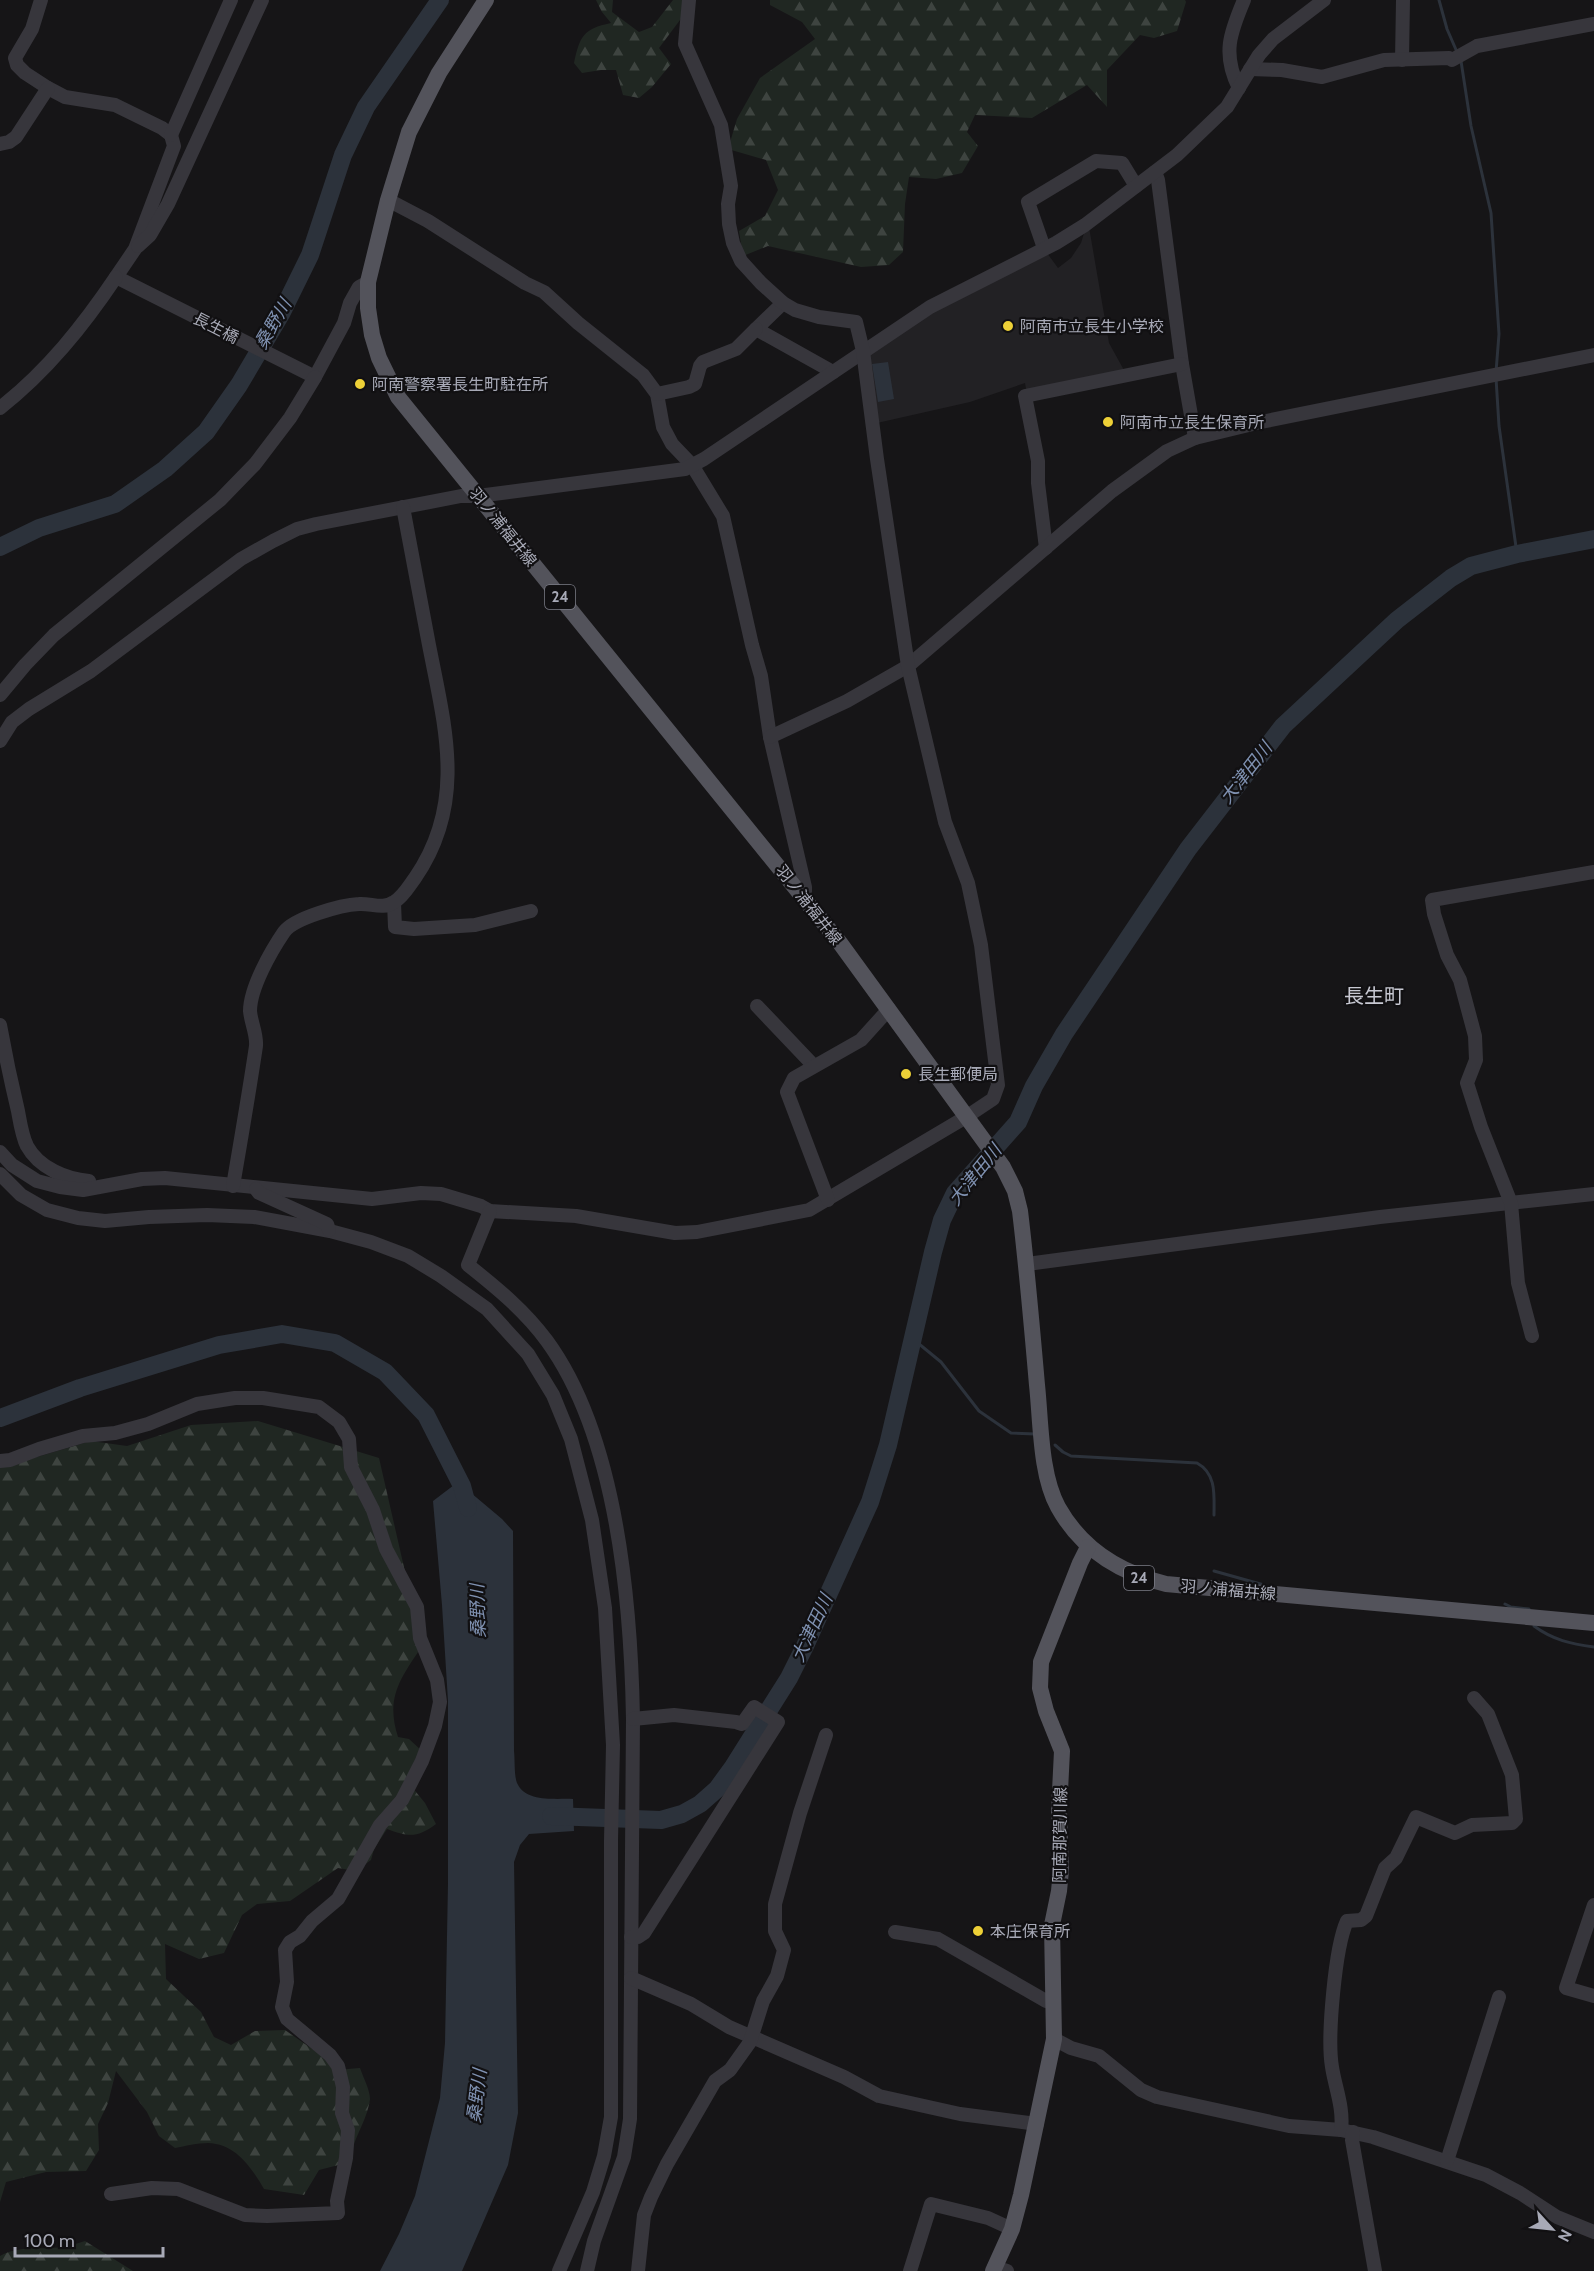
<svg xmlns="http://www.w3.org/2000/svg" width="1594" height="2271" font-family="Cabin,'Noto Sans JP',sans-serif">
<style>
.built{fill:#222124}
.forest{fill:url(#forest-firs)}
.water{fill:#2c323b}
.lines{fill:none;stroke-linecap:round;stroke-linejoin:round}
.stream{stroke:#2c323b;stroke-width:3}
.river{stroke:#2c323b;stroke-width:18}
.minor{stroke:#37363c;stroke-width:14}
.major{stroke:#53535b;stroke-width:16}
.poi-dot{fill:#edd037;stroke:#111012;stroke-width:2}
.labels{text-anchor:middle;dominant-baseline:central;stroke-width:4.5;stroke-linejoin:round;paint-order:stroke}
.shield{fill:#111012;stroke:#7b7c86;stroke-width:1.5}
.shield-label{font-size:15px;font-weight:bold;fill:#a8aab7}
.poi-label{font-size:16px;fill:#a8aab7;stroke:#111012;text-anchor:start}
.street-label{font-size:16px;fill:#a8aab7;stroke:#111012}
.water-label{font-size:18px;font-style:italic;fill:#7f91b1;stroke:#111012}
.quarter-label{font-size:20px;fill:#c8c9d3;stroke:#111012}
</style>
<defs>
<pattern id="forest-firs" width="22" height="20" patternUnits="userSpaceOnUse" patternTransform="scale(1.5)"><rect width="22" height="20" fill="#202722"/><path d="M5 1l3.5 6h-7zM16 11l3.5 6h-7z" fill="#3e4440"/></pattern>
</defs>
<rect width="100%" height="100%" fill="#161517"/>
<path class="built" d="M 1089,227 L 1109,343 L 1125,372 L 1027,394 L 1025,383 L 970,402 L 877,423 L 869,350 L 938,308 L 1047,253 L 1058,268 L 1071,258 L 1081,243 L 1085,230 Z"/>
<g class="forest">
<path d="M 596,0 L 613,0 L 612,12 L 639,32 L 652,27 L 673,0 L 685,0 L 683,16 L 659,48 L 671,64 L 652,87 L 639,98 L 623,95 L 616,70 L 601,70 L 582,73 L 574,63 C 580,36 583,29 611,23 L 602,12 Z"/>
<path d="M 770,0 L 1185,0 L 1186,2 L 1177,31 L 1154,38 L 1140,35 L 1107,70 L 1107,107 L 1087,85 L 1032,118 L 975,115 L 967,132 L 978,146 L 962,173 L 936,179 L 909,177 L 905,204 L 903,252 L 889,265 L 861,267 L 768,246 L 743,256 L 739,231 L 765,216 L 778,190 L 766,160 L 728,149 L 737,119 L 760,78 L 815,39 L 802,22 L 770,5 Z"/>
<path d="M 258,1421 L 379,1458 L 422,1646 C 401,1678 385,1697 398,1737 L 409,1739 L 423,1752 L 407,1781 L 425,1803 L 436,1824 C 417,1838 409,1837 387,1829 L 374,1849 L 371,1860 L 356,1871 L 338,1868 L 290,1901 L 257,1904 L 242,1915 L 224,1953 L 199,1959 L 165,1944 L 166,1979 L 201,2012 L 214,2037 L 231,2045 L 255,2031 L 285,2030 L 325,2058 L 337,2070 L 360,2068 C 363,2077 370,2090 370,2099 C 367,2122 352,2139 350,2162 L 319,2170 L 304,2195 L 264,2189 C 251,2167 236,2144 208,2143 C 197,2143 185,2146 175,2148 L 159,2136 L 147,2112 L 116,2071 L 108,2103 L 98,2124 L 99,2150 L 86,2171 L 46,2172 L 6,2182 L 0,2202 L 0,1468 L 91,1441 L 127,1446 L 191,1425 Z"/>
<path d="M 85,2241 L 133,2271 L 0,2271 L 0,2256 C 20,2245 41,2250 62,2247 C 70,2246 78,2243 85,2241 Z"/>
</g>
<g class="water">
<path d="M 888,362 L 894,399 L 878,402 L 872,364 Z"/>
<path d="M 458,1482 L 502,1519 L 513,1531 L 514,1751 C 515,1760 514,1775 517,1783 C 526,1803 556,1798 573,1799 L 574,1831 L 529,1834 L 520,1845 L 514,1862 L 518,2113 L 508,2165 L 462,2271 L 380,2271 L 399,2234 L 415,2196 L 440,2098 L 445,2043 L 448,1883 L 448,1701 L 442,1605 L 433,1501 Z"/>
</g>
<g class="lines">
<g class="stream">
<path d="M 1439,0 L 1447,29 L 1457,52"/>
<path d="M 1461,61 L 1471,126 L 1491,213 L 1499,334 L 1496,372"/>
<path d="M 1496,378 L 1499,426 L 1517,554"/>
<path d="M 913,1339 L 941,1362 L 979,1411 L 1011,1433 L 1035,1434"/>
<path d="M 1055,1445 L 1063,1452 L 1071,1456 L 1197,1463 C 1217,1474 1214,1496 1214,1515"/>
<path d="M 1214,1571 L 1264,1585"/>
<path d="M 1505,1604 L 1511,1607 L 1529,1609"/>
<path d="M 1534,1626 C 1553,1640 1571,1644 1594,1647"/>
</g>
<g class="river">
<path d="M 0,547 L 39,528 L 115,504 L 165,469 L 206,432 L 239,385 L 281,314 L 310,255 L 343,155 L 366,107 L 440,0"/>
<path d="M 0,1418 L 80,1388 L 219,1345 L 282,1334 L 335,1343 L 385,1372 L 426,1415 L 462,1486 L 468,1508"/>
<path d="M 551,1816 L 661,1820 L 682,1814 L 700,1804 L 717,1789 L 733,1767 L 789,1678 L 805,1646 L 870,1502 L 888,1445 L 933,1252 L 942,1220 L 955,1193 L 1018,1122 L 1034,1086 L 1064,1034 L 1188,849 L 1283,726 L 1397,620 L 1451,578 L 1471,566 L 1517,554 L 1594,539"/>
</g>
<g class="minor">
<path d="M 41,0 L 32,29 L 15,58 L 17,65 L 25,73 L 48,88 L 65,97 L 115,105 L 162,128 L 171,135 L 174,146 L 135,249 L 116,277 L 315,377 L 344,323 L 350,303 L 359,287 L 368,282"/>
<path d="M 1402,60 L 1403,0"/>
<path d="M 1250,69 L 1282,70 L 1322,77 L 1384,60 L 1449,58 L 1452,60 L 1477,46 L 1594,24"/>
<path d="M 1239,88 C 1222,54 1230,33 1244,0"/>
<path d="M 171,135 L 231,0"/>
<path d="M 0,144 L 9,142 L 16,137 L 48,88"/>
<path d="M 1155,172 L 1158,180 L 1182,364 L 1195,438"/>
<path d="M 388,200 L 428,221 L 525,283 L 544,292 L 578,323 L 643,375 L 657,394 L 663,427 L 672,444 L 692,465 L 723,516 L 752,645 L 761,676 L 770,737 L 805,887 L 805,899"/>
<path d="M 138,246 L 150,235 L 168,204 L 262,0"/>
<path d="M 1044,248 L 1028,202 L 1096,161 L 1122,163 L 1136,186"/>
<path d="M 783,303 L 756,329 L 833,372"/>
<path d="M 657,394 L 689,387 L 695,384 L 700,366 L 703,362 L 736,349 L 756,329"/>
<path d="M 0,408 C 47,371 83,326 116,277"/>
<path d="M 1046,548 L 1038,483 L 1038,461 L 1025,396 L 1182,364"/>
<path d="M 0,695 L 25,665 L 54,635 L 220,500 L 255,464 L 290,418 L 315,377"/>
<path d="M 770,737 L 847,701 L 908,666 L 1112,491 L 1167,451 L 1195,438 L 1261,422 L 1594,355"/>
<path d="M 0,741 L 12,722 L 29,709 L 91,671 L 241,559 L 273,541 L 297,529 L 316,524 L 461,496 L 478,496 L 685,469 L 704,459 L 930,307 L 1056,243 L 1085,225 L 1177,155 L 1227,107 L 1259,55 L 1273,39 L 1324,0"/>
<path d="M 394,903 L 395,927 L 414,929 L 475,925 L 531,911"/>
<path d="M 757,1006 L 814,1066"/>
<path d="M 0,1025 C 5,1053 11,1082 18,1111 C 20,1122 22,1136 27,1146 C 39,1168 66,1179 89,1181"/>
<path d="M 0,1152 L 12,1165 L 37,1181 L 60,1187 L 83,1190 L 142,1179 L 165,1178 L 372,1199 L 421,1193 L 441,1194 L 481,1206 L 490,1211 L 576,1216 L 675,1233 L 697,1232 L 809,1210 L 966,1117 L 993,1099 L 998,1085 L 981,945 L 968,883 L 945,822 L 908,666 L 877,459 L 863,351 L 856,322 L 819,317 L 795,310 L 783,303 L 761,283 L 741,261 L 733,243 L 729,224 L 728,204 L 731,186 L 721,125 L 685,44 L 689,0"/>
<path d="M 0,1174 L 21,1195 L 47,1210 L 78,1218 L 105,1221 L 149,1217 L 207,1215 L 254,1217 L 330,1231 L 371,1242 L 408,1256 L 441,1276 L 487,1309 L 528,1354 L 553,1395 L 571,1439 L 592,1520 L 605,1608 L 613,1745 L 611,1841 L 611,2117 L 604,2156 L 593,2192 L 559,2271"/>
<path d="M 233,1186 C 241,1139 249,1093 256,1046 C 257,1034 251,1023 250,1011 C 250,988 271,951 284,932 C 294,918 341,905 359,904 C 371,903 383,910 394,902 C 403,897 409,886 415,878 C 467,803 445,727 429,645 C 420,599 412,553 403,507"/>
<path d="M 256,1189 L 259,1193 L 327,1224 L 329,1230"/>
<path d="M 828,1200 L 787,1092 L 794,1078 L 861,1040 L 889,1009"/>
<path d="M 490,1211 L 468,1265 C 497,1288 525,1311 547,1341 C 617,1437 631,1603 633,1719 L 630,2119 L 624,2157 L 594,2241 L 587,2271"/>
<path d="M 1027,1264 L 1380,1217 L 1594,1194"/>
<path d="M 1532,1336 L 1518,1283 L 1511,1203 L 1481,1127 L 1467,1083 L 1476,1060 L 1475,1036 L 1460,980 L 1447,955 L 1434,914 L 1432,900 L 1594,872"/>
<path d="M 0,1461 L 10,1460 L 39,1449 L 83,1436 L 115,1433 L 148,1424 L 197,1404 L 235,1398 L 263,1398 L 319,1407 L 339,1422 L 349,1439 L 351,1467 L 373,1510 L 386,1549 L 417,1607 L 420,1638 L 437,1680 L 440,1702 L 435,1726 L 422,1761 L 402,1800 L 380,1825 L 338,1899 L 312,1921 L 300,1936 L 290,1942 L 285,1950 L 287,1982 L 282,2007 L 287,2019 L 330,2055 L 338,2066 L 343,2087 L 342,2113 L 348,2130 L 346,2158 L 337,2201 L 338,2213 L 267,2216 L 245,2215 L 178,2189 L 152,2188 L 111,2194"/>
<path d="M 1594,1905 L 1566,1988 L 1594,1996"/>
<path d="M 895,1932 L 938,1939 L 1046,2001 L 1054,2000"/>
<path d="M 631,1937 L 638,1937 L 644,1933 L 778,1722 L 754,1707 L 742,1724 L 736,1722 L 674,1715 L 633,1719"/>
<path d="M 631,1978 L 691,2004 L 729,2027 L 844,2077 L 879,2096 L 960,2114 L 1037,2124"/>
<path d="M 1054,2039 L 1071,2048 L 1099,2056 L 1141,2090 L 1157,2097 L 1289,2126 L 1341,2130 L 1373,2137 L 1486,2175 L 1520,2193 L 1557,2217 L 1594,2232"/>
<path d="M 1341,2130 C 1344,2108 1335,2087 1332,2067 C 1327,2038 1335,1947 1347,1921 L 1361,1920 L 1366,1916 L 1385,1868 L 1396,1858 L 1416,1817 L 1455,1833 L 1472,1825 L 1512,1823 L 1516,1819 L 1512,1775 L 1488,1714 L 1474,1698"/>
<path d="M 1353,2132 L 1352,2140 L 1375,2271"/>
<path d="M 1447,2161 L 1499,1997"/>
<path d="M 994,2267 L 1007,2271"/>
<path d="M 638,2271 L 644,2215 L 651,2197 L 667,2164 L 715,2081 L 730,2070 L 750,2042 L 763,2001 L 777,1976 L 784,1950 L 775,1931 L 775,1904 L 800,1813 L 826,1735"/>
<path d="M 910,2271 L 931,2204 L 988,2218 L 1012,2229"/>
</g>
<g class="major">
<path d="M 486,0 L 439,73 L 409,132 L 388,200 L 368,282 L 368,308 L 372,335 L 379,358 L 398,397 L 840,943 L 1003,1167 L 1015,1191 L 1020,1211 C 1027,1269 1032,1327 1037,1385 C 1041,1422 1040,1474 1058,1507 C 1082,1550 1120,1573 1166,1584 L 1594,1623"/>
<path d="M 993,2271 L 1012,2229 L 1021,2195 L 1054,2039 L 1052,1925 L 1059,1891 L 1061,1870 L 1059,1811 L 1062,1751 L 1046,1711 L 1040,1688 L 1041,1662 L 1080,1563 L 1088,1547"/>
</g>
</g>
<g class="poi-dot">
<circle cx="1008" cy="326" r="6"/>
<circle cx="360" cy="384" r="6"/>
<circle cx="1108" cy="422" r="6"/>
<circle cx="906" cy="1074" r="6"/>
<circle cx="978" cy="1931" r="6"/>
</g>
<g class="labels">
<g class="shield">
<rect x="545" y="585" width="30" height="24" rx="4.5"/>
<rect x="1124" y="1566" width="30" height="24" rx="4.5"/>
</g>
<g class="shield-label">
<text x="560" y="597">24</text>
<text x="1139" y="1578">24</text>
</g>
<g class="poi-label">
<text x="1020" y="326">阿南市立長生小学校</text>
<text x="372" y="384">阿南警察署長生町駐在所</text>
<text x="1120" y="422">阿南市立長生保育所</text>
<text x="918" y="1074">長生郵便局</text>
<text x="990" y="1931">本庄保育所</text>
</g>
<g class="street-label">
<text transform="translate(216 328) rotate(27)">長生橋</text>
<text transform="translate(503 527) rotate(51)">羽ノ浦福井線</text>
<text transform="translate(809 905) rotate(52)">羽ノ浦福井線</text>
<text transform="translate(1228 1590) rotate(5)">羽ノ浦福井線</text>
<text transform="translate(1060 1835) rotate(-89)">阿南那賀川線</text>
</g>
<g class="water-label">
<text transform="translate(273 324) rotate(-60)">桑野川</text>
<text transform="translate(1246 773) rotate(-52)">大津田川</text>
<text transform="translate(975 1175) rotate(-51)">大津田川</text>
<text transform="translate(478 1611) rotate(-92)">桑野川</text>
<text transform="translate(812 1628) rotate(-65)">大津田川</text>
<text transform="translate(477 2096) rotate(-83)">桑野川</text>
</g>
<g class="quarter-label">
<text x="1374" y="996">長生町</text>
</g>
</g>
<g transform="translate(1552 2229) rotate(117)" stroke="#111012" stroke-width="4.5" paint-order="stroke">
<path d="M0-4.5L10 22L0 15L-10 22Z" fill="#a8aab7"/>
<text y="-9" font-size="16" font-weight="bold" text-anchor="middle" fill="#a8aab7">N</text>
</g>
<path d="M15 2247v9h148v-9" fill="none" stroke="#a8aab7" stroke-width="3"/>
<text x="24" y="2247" font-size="18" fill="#a8aab7" stroke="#111012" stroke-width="4.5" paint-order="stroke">100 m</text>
</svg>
